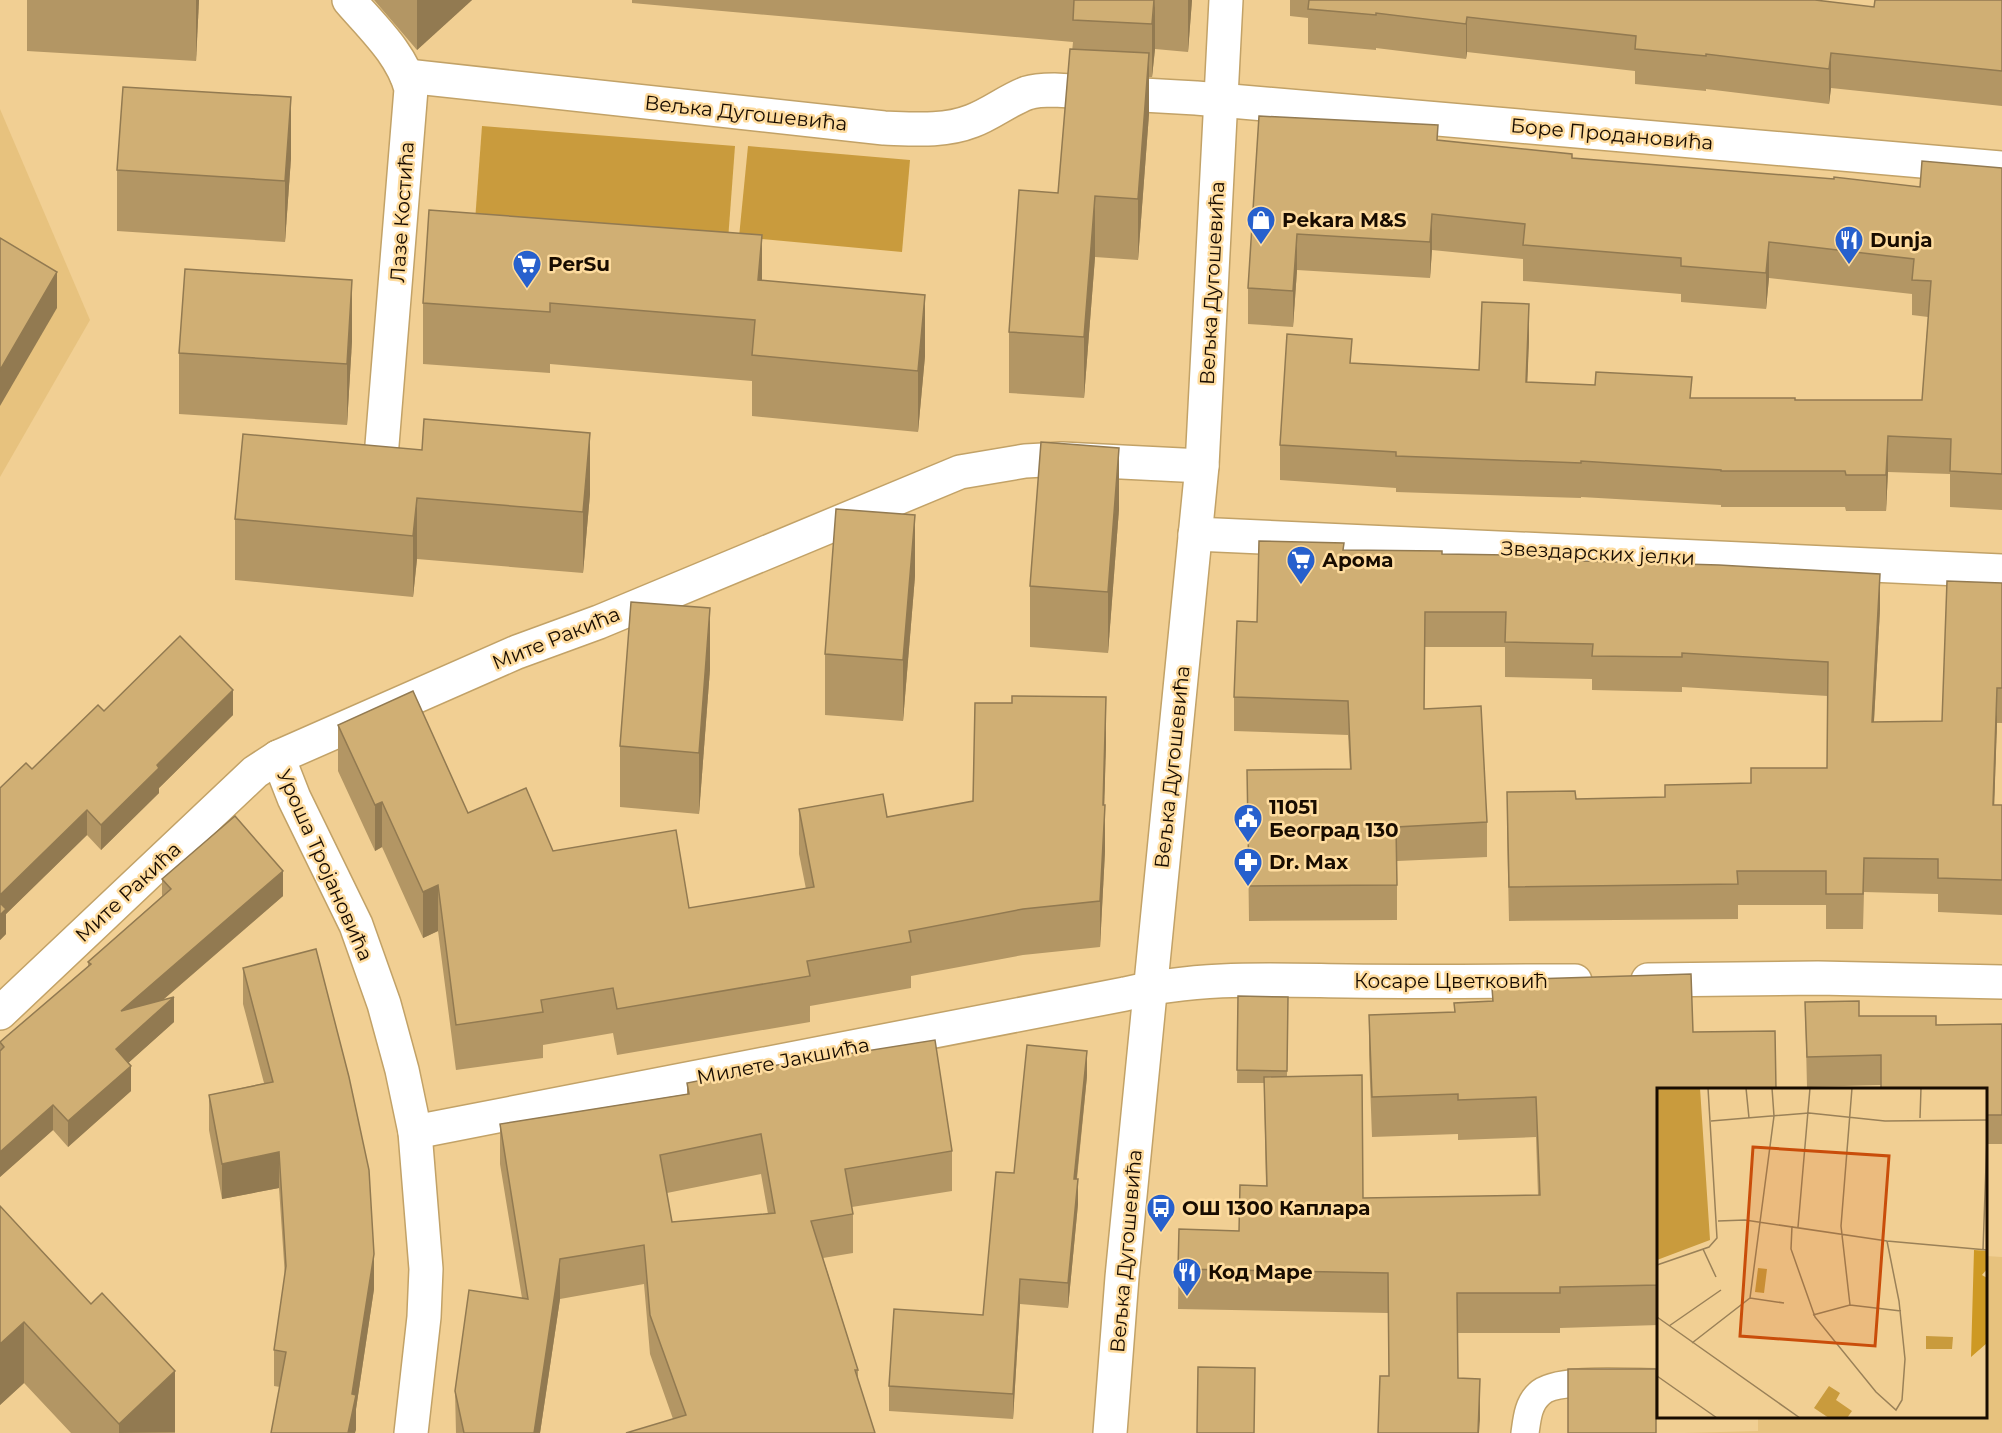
<svg xmlns="http://www.w3.org/2000/svg" width="2002" height="1433" font-family="Montserrat,sans-serif">
<style>
.built{fill:#e7c27e}
.green{fill:#c99b3d}
.lines{fill:none;stroke-linecap:round;stroke-linejoin:round}
.lane-casing{stroke:#c2a267;stroke-width:30}
.street-casing{stroke:#c2a267;stroke-width:36}
.lane{stroke:#fff;stroke-width:27}
.street{stroke:#fff;stroke-width:33}
.wall{fill:#b39664;fill-rule:evenodd}
.shaded-wall{fill:#927a51}
.building{fill:#d0af74;stroke:#927a51;stroke-width:1.5;fill-rule:evenodd}
.labels{text-anchor:middle;dominant-baseline:central;stroke-width:5;stroke-linejoin:round;paint-order:stroke}
.street-label{font-size:20px;fill:#180c00;stroke:#fedc9f}
.poi-label{font-size:20px;font-weight:bold;fill:#180c00;stroke:#fedc9f;text-anchor:start}
.inset-road{fill:none;stroke:#9a8158;stroke-width:1.5}
.view{fill:#c94d0a;fill-opacity:0.15;stroke:#c94d0a;stroke-width:3}
.inset-edge{fill:none;stroke:#180c00;stroke-width:3}
</style>
<rect width="100%" height="100%" fill="#f1cf93"/>
<g class="built">
<path d="M 0,109 L 90,320 L 0,477 Z"/>
<path d="M 1986,1256 L 2002,1257 L 2002,1433 L 1684,1433 L 1758,1431 L 1758,1417 L 1986,1416 Z"/>
</g>
<g class="green">
<path d="M 482,126 L 735,146 L 728,240 L 475,221 Z"/>
<path d="M 748,146 L 910,160 L 902,252 L 739,237 Z"/>
</g>
<g class="lines">
<g class="lane-casing">
<path id="lane" d="M 1525,1433 C 1527,1419 1528,1404 1539,1394 C 1555,1377 1633,1383 1658,1383"/>
</g>
<g class="street-casing">
<g id="street">
<path d="M 349,0 C 372,27 402,54 411,89 L 382,445"/>
<path d="M 407,76 L 884,128 C 913,129 944,132 972,121 C 991,114 1008,100 1027,93 C 1036,90 1045,90 1054,90 L 1196,98 L 2002,168"/>
<path d="M 1195,534 L 2002,571"/>
<path d="M 278,757 L 294,798 L 356,925 L 384,1004 L 402,1070 L 415,1132 L 426,1269 L 424,1317 L 411,1433"/>
<path d="M 1648,980 L 1818,978 L 2002,982"/>
<path d="M 0,1013 L 255,772 L 278,757 L 517,652 L 599,622 L 960,472 L 1025,461 L 1062,459 L 1202,466"/>
<path d="M 415,1132 L 1125,994 C 1197,976 1273,980 1347,981 C 1423,982 1499,981 1575,981"/>
<path d="M 1110,1433 L 1122,1277 L 1202,466 L 1226,0"/>
</g>
</g>
<use href="#lane" class="lane"/>
<use href="#street" class="street"/>
</g>
<g class="wall">
<path d="M 27,0 L 199,0 L 196,61 L 27,51 Z"/>
<path d="M 374,0 L 472,0 L 417,50 Z"/>
<path d="M 632,0 L 1192,0 L 1188,52 L 1155,49 L 1152,77 L 1149,77 L 1149,114 L 1138,260 L 1095,257 L 1084,398 L 1009,393 L 1009,332 L 1058,193 L 1073,42 L 632,3 Z"/>
<path d="M 1290,0 L 1815,0 L 1874,7 L 2002,0 L 2002,106 L 1831,88 L 1829,104 L 1706,89 L 1706,91 L 1635,84 L 1635,71 L 1467,52 L 1466,59 L 1376,48 L 1376,50 L 1308,44 L 1308,18 L 1290,16 Z"/>
<path d="M 1259,116 L 1572,158 L 1920,187 L 2002,168 L 2002,510 L 1950,507 L 1950,474 L 1888,472 L 1886,511 L 1846,511 L 1845,507 L 1721,507 L 1721,505 L 1581,497 L 1581,498 L 1396,492 L 1396,488 L 1280,480 L 1280,445 L 1352,363 L 1479,370 L 1529,339 L 1527,382 L 1692,398 L 1795,400 L 1922,400 L 1928,317 L 1912,315 L 1912,294 L 1769,278 L 1766,309 L 1681,302 L 1681,294 L 1523,281 L 1523,259 L 1432,250 L 1430,278 L 1297,270 L 1293,327 L 1248,324 L 1248,288 Z"/>
<path d="M 291,158 L 285,242 L 117,231 L 117,170 Z"/>
<path d="M 762,280 L 925,356 L 918,432 L 752,416 L 752,381 L 550,364 L 550,373 L 423,364 L 423,303 Z"/>
<path d="M 352,341 L 347,425 L 179,414 L 179,353 Z"/>
<path d="M 243,434 L 590,494 L 583,573 L 417,559 L 413,597 L 235,580 L 235,519 Z"/>
<path d="M 1119,509 L 1108,653 L 1030,647 L 1030,586 Z"/>
<path d="M 1344,550 L 1442,554 L 1581,561 L 1880,609 L 1874,722 L 1942,721 L 2002,583 L 2002,723 L 1997,723 L 1994,805 L 2002,805 L 2002,915 L 1938,912 L 1938,894 L 1864,892 L 1863,929 L 1826,929 L 1826,905 L 1738,905 L 1738,919 L 1509,921 L 1507,827 L 1576,799 L 1665,797 L 1751,783 L 1827,768 L 1828,696 L 1682,687 L 1682,692 L 1592,690 L 1592,679 L 1505,677 L 1505,647 L 1425,647 L 1424,709 L 1487,822 L 1487,857 L 1397,861 L 1397,920 L 1249,921 L 1247,770 L 1350,769 L 1348,735 L 1234,731 L 1234,697 L 1257,622 Z"/>
<path d="M 915,576 L 903,721 L 825,715 L 825,654 Z"/>
<path d="M 710,669 L 699,814 L 620,807 L 620,746 Z"/>
<path d="M 104,711 L 233,715 L 159,788 L 159,793 L 101,850 L 87,835 L 6,914 L 6,934 L 0,940 L 32,769 Z"/>
<path d="M 338,725 L 468,813 L 553,851 L 689,908 L 806,889 L 799,854 L 799,809 L 887,817 L 973,801 L 1106,743 L 1104,805 L 1105,851 L 1100,947 L 1023,955 L 911,976 L 911,988 L 810,1006 L 810,1022 L 617,1055 L 613,1033 L 543,1045 L 543,1058 L 456,1070 L 438,931 L 423,938 L 382,847 L 375,851 L 338,771 Z"/>
<path d="M 162,879 L 283,896 L 163,1000 L 174,1022 L 128,1063 L 131,1091 L 68,1147 L 53,1130 L 0,1177 L 0,1042 L 88,967 L 88,962 L 162,896 Z"/>
<path d="M 243,968 L 374,1289 L 356,1409 L 356,1430 L 280,1387 L 274,1386 L 274,1350 L 285,1277 L 279,1188 L 222,1199 L 209,1130 L 209,1095 L 264,1083 L 243,1004 Z"/>
<path d="M 1492,988 L 1659,1089 L 1659,1325 L 1560,1328 L 1560,1333 L 1458,1333 L 1389,1376 L 1388,1313 L 1178,1309 L 1179,1229 L 1239,1231 L 1266,1186 L 1264,1083 L 1237,1083 L 1238,996 L 1288,997 L 1287,1076 L 1363,1198 L 1538,1195 L 1536,1137 L 1458,1140 L 1458,1134 L 1372,1137 L 1369,1055 L 1369,1015 L 1454,1012 L 1492,1001 Z"/>
<path d="M 1805,1002 L 1859,1016 L 1936,1025 L 2002,1024 L 2002,1144 L 1986,1144 L 1986,1089 L 1881,1085 L 1807,1087 Z"/>
<path d="M 1087,1076 L 1077,1179 L 1078,1204 L 1068,1308 L 1020,1304 L 1013,1419 L 889,1411 L 889,1386 L 983,1315 L 1014,1173 Z"/>
<path d="M 687,1083 L 952,1151 L 952,1191 L 852,1207 L 853,1214 L 853,1253 L 823,1258 L 858,1370 L 858,1381 L 673,1419 L 650,1354 L 644,1284 L 560,1299 L 540,1433 L 456,1433 L 455,1391 L 522,1298 L 500,1164 L 500,1124 L 687,1094 ZM 761,1174 L 768,1214 L 672,1222 L 667,1193 Z"/>
<path d="M 0,1206 L 175,1432 L 175,1433 L 71,1433 L 24,1383 L 0,1405 Z"/>
</g>
<g class="shaded-wall">
<path d="M 196,0 L 199,0 L 196,61 Z"/>
<path d="M 417,0 L 472,0 L 417,50 Z"/>
<path d="M 1155,0 L 1155,49 L 1152,77 L 1152,24 Z"/>
<path d="M 1188,0 L 1192,0 L 1188,52 Z"/>
<path d="M 1467,17 L 1467,52 L 1466,59 L 1466,24 Z"/>
<path d="M 1149,53 L 1149,114 L 1138,260 L 1138,199 Z"/>
<path d="M 1831,53 L 1831,88 L 1829,104 L 1829,69 Z"/>
<path d="M 291,97 L 291,158 L 285,242 L 285,181 Z"/>
<path d="M 1095,196 L 1095,257 L 1084,398 L 1084,337 Z"/>
<path d="M 1432,214 L 1432,250 L 1430,278 L 1430,242 Z"/>
<path d="M 1297,234 L 1297,270 L 1293,327 L 1293,291 Z"/>
<path d="M 762,235 L 762,296 L 758,280 Z"/>
<path d="M 1769,242 L 1769,278 L 1766,309 L 1766,273 Z"/>
<path d="M 57,272 L 57,308 L 0,406 L 0,370 Z"/>
<path d="M 352,280 L 352,341 L 347,425 L 347,364 Z"/>
<path d="M 925,295 L 925,356 L 918,432 L 918,371 Z"/>
<path d="M 1529,304 L 1529,339 L 1526,418 L 1526,382 Z"/>
<path d="M 590,433 L 590,494 L 583,573 L 583,512 Z"/>
<path d="M 1888,436 L 1888,472 L 1886,511 L 1886,475 Z"/>
<path d="M 1119,448 L 1119,509 L 1108,653 L 1108,592 Z"/>
<path d="M 417,498 L 417,559 L 413,597 L 413,536 Z"/>
<path d="M 915,515 L 915,576 L 903,721 L 903,660 Z"/>
<path d="M 1880,574 L 1880,609 L 1872,756 L 1872,722 Z"/>
<path d="M 710,608 L 710,669 L 699,814 L 699,753 Z"/>
<path d="M 1997,688 L 1997,723 L 1993,840 L 1993,805 Z"/>
<path d="M 233,690 L 233,715 L 159,788 L 159,793 L 101,850 L 101,825 L 157,765 Z"/>
<path d="M 1106,697 L 1106,743 L 1103,851 L 1103,805 Z"/>
<path d="M 382,802 L 382,847 L 375,851 L 375,805 Z"/>
<path d="M 1105,805 L 1105,851 L 1100,947 L 1100,901 Z"/>
<path d="M 87,810 L 87,835 L 6,914 L 6,934 L 0,940 L 0,895 Z"/>
<path d="M 283,871 L 283,896 L 121,1036 L 121,1011 Z"/>
<path d="M 438,885 L 438,931 L 423,938 L 423,892 Z"/>
<path d="M 174,997 L 174,1022 L 116,1074 L 116,1049 Z"/>
<path d="M 1087,1051 L 1087,1076 L 1074,1204 L 1074,1179 Z"/>
<path d="M 131,1066 L 131,1091 L 68,1147 L 68,1121 Z"/>
<path d="M 53,1105 L 53,1130 L 0,1177 L 0,1152 Z"/>
<path d="M 279,1152 L 279,1188 L 222,1199 L 222,1164 Z"/>
<path d="M 1078,1179 L 1078,1204 L 1068,1308 L 1068,1283 Z"/>
<path d="M 374,1254 L 374,1289 L 356,1409 L 356,1430 L 355,1433 L 348,1433 L 352,1394 Z"/>
<path d="M 560,1259 L 560,1299 L 540,1433 L 534,1433 Z"/>
<path d="M 1020,1279 L 1020,1304 L 1013,1419 L 1013,1394 Z"/>
<path d="M 24,1322 L 24,1383 L 0,1405 L 0,1344 Z"/>
<path d="M 175,1371 L 175,1432 L 119,1433 L 119,1424 Z"/>
<path d="M 1480,1379 L 1480,1419 L 1479,1433 L 1478,1433 Z"/>
</g>
<g class="building">
<path d="M 1074,0 L 1154,0 L 1152,24 L 1073,20 Z"/>
<path d="M 1309,0 L 1815,0 L 1874,7 L 1875,0 L 2002,0 L 2002,71 L 1831,53 L 1829,69 L 1706,54 L 1706,56 L 1635,49 L 1636,36 L 1467,17 L 1466,24 L 1376,13 L 1376,15 L 1308,9 Z"/>
<path d="M 1070,49 L 1149,53 L 1138,199 L 1095,196 L 1084,337 L 1009,332 L 1019,190 L 1058,193 Z"/>
<path d="M 123,87 L 291,97 L 285,181 L 117,170 Z"/>
<path d="M 1259,116 L 1438,125 L 1437,140 L 1572,154 L 1572,158 L 1834,179 L 1834,177 L 1920,187 L 1922,161 L 2002,168 L 2002,474 L 1950,471 L 1951,439 L 1888,436 L 1886,475 L 1846,475 L 1845,471 L 1721,471 L 1721,470 L 1581,461 L 1581,463 L 1396,456 L 1396,452 L 1280,445 L 1287,334 L 1352,339 L 1350,363 L 1479,370 L 1482,302 L 1529,304 L 1526,382 L 1595,385 L 1596,372 L 1692,377 L 1690,398 L 1795,398 L 1795,400 L 1922,400 L 1931,281 L 1912,280 L 1914,259 L 1769,242 L 1766,273 L 1681,266 L 1681,258 L 1523,245 L 1525,224 L 1432,214 L 1430,242 L 1297,234 L 1293,291 L 1248,288 Z"/>
<path d="M 429,210 L 762,235 L 758,280 L 925,295 L 918,371 L 752,355 L 755,320 L 550,303 L 550,312 L 423,303 Z"/>
<path d="M 0,238 L 57,272 L 0,370 Z"/>
<path d="M 185,269 L 352,280 L 347,364 L 179,353 Z"/>
<path d="M 424,419 L 590,433 L 583,512 L 417,498 L 413,536 L 235,519 L 243,434 L 422,450 Z"/>
<path d="M 1041,442 L 1119,448 L 1108,592 L 1030,586 Z"/>
<path d="M 836,509 L 915,515 L 903,660 L 825,654 Z"/>
<path d="M 1259,541 L 1344,543 L 1343,550 L 1442,551 L 1442,554 L 1581,556 L 1581,561 L 1719,565 L 1880,574 L 1872,722 L 1942,721 L 1947,581 L 2002,583 L 2002,688 L 1997,688 L 1993,805 L 2002,805 L 2002,880 L 1938,878 L 1938,859 L 1864,858 L 1863,894 L 1826,894 L 1826,871 L 1737,871 L 1738,884 L 1509,887 L 1507,792 L 1575,791 L 1576,799 L 1665,797 L 1665,785 L 1751,783 L 1751,768 L 1827,768 L 1828,662 L 1682,653 L 1682,657 L 1592,656 L 1593,644 L 1505,642 L 1506,612 L 1425,612 L 1424,709 L 1481,706 L 1487,822 L 1396,827 L 1397,885 L 1249,886 L 1247,770 L 1351,769 L 1348,701 L 1234,697 L 1237,621 L 1257,622 Z"/>
<path d="M 631,602 L 710,608 L 699,753 L 620,746 Z"/>
<path d="M 180,636 L 233,690 L 157,765 L 159,768 L 101,825 L 87,810 L 0,895 L 0,788 L 26,763 L 32,769 L 98,705 L 104,711 Z"/>
<path d="M 413,691 L 468,813 L 526,788 L 553,851 L 676,830 L 689,908 L 814,887 L 799,809 L 883,794 L 887,817 L 973,801 L 975,703 L 1012,703 L 1012,696 L 1106,697 L 1103,805 L 1105,805 L 1100,901 L 1023,909 L 909,931 L 911,942 L 807,961 L 810,976 L 617,1009 L 613,988 L 541,1000 L 543,1012 L 456,1025 L 438,885 L 423,892 L 382,802 L 375,805 L 338,725 Z"/>
<path d="M 235,816 L 283,871 L 121,1011 L 174,997 L 116,1049 L 131,1066 L 68,1121 L 53,1105 L 0,1152 L 0,1051 L 4,1047 L 0,1042 L 91,964 L 88,962 L 171,889 L 162,879 Z"/>
<path d="M 0,903 L 6,909 L 0,915 Z"/>
<path d="M 316,949 L 349,1077 L 369,1170 L 374,1254 L 352,1394 L 356,1395 L 348,1433 L 271,1433 L 286,1352 L 274,1350 L 286,1266 L 279,1152 L 222,1164 L 209,1095 L 273,1082 L 243,968 Z"/>
<path d="M 1691,974 L 1693,1032 L 1775,1031 L 1776,1089 L 1659,1089 L 1659,1285 L 1560,1287 L 1560,1293 L 1457,1293 L 1458,1378 L 1480,1379 L 1478,1433 L 1378,1433 L 1380,1376 L 1389,1376 L 1388,1273 L 1178,1269 L 1179,1229 L 1239,1231 L 1240,1185 L 1267,1186 L 1264,1077 L 1362,1075 L 1363,1198 L 1540,1195 L 1536,1097 L 1458,1100 L 1458,1094 L 1372,1097 L 1369,1015 L 1455,1012 L 1454,1003 L 1493,1001 L 1492,988 L 1532,986 L 1532,979 Z"/>
<path d="M 1238,996 L 1288,997 L 1287,1071 L 1237,1070 Z"/>
<path d="M 1859,1001 L 1859,1016 L 1936,1016 L 1936,1025 L 2002,1024 L 2002,1115 L 1986,1115 L 1986,1089 L 1881,1089 L 1881,1055 L 1807,1057 L 1805,1002 Z"/>
<path d="M 935,1040 L 952,1151 L 845,1169 L 853,1214 L 811,1221 L 858,1370 L 855,1370 L 875,1433 L 626,1433 L 686,1415 L 650,1315 L 644,1245 L 560,1259 L 534,1433 L 464,1433 L 455,1391 L 469,1290 L 528,1299 L 500,1124 L 689,1094 L 687,1083 L 753,1070 L 753,1069 ZM 761,1134 L 775,1213 L 672,1222 L 660,1155 Z"/>
<path d="M 1027,1045 L 1087,1051 L 1074,1179 L 1078,1179 L 1068,1283 L 1020,1279 L 1013,1394 L 889,1386 L 894,1309 L 983,1315 L 996,1172 L 1014,1173 Z"/>
<path d="M 0,1206 L 91,1304 L 102,1293 L 175,1371 L 119,1424 L 24,1322 L 0,1344 Z"/>
<path d="M 1198,1367 L 1255,1368 L 1254,1433 L 1197,1433 Z"/>
<rect x="1568" y="1369" width="88" height="64"/>
</g>
<defs>
<g id="shop-pin" transform="scale(1.5)"><path d="M0 17L-7.5 6A9.5 9.5 0 1 1 7.5 6Z" fill="#2760cd" stroke="#fedc9f"/><path d="M-5-2.5h2.3a2.7 3.5 0 0 1 5.4 0H5L5.5 6h-11ZM-1.5-2.5h3a1.5 2.3 0 0 0-3 0Z" fill="#fff"/></g>
<g id="restaurant-pin" transform="scale(1.5)"><path d="M0 17L-7.5 6A9.5 9.5 0 1 1 7.5 6Z" fill="#2760cd" stroke="#fedc9f"/><path d="M-5-6h1v4h1v-4h1v4h1v-4h1v5L-1.5 .5V6h-2V.5L-5-1ZM5-6V6H3V1.5H1.5Q1.5-4 5-6Z" fill="#fff"/></g>
<g id="supermarket-pin" transform="scale(1.5)"><path d="M0 17L-7.5 6A9.5 9.5 0 1 1 7.5 6Z" fill="#2760cd" stroke="#fedc9f"/><path d="M-6-5.5h2.5l.6 2H6L4.5 2H-2.5L-4.4-4H-6ZM-1.5 3.2a1.3 1.3 0 1 0 .1 0ZM3 3.2a1.3 1.3 0 1 0 .1 0Z" fill="#fff"/></g>
<g id="civic-pin" transform="scale(1.5)"><path d="M0 17L-7.5 6A9.5 9.5 0 1 1 7.5 6Z" fill="#2760cd" stroke="#fedc9f"/><path d="M-.6-6.5H3V-4.5H.6V-3L4-1V1h2V6H-6V1h2V-1L-.6-3ZM-1.2 2.5V6h2.4V2.5Z" fill="#fff"/></g>
<g id="pharmacy-pin" transform="scale(1.5)"><path d="M0 17L-7.5 6A9.5 9.5 0 1 1 7.5 6Z" fill="#2760cd" stroke="#fedc9f"/><path d="M-2-6h4v4h4v4h-4v4h-4v-4h-4v-4h4Z" fill="#fff"/></g>
<g id="bus-pin" transform="scale(1.5)"><path d="M0 17L-7.5 6A9.5 9.5 0 1 1 7.5 6Z" fill="#2760cd" stroke="#fedc9f"/><path d="M-5-6H5V4H4V6H2V4H-2V6H-4V4H-5ZM-3.5-4V0h7V-4ZM-3.5 1.2v1.5H-2V1.2ZM2 1.2v1.5H3.5V1.2Z" fill="#fff"/></g>
</defs>
<g fill-rule="evenodd">
<use href="#shop-pin" x="1261" y="220"/>
<use href="#restaurant-pin" x="1849" y="240"/>
<use href="#supermarket-pin" x="527" y="264"/>
<use href="#supermarket-pin" x="1301" y="560"/>
<use href="#civic-pin" x="1248" y="818"/>
<use href="#pharmacy-pin" x="1248" y="862"/>
<use href="#bus-pin" x="1161" y="1208"/>
<use href="#restaurant-pin" x="1187" y="1272"/>
</g>
<g class="labels">
<g class="street-label">
<text transform="translate(746 113) rotate(6)">Вељка Дугошевића</text>
<text transform="translate(1612 134) rotate(5)">Боре Продановића</text>
<text transform="translate(402 212) rotate(-86)">Лазе Костића</text>
<text transform="translate(1212 283) rotate(-87)">Вељка Дугошевића</text>
<text transform="translate(1598 553) rotate(3)">Звездарских јелки</text>
<text transform="translate(556 638) rotate(-22)">Мите Ракића</text>
<text transform="translate(1172 767) rotate(-84)">Вељка Дугошевића</text>
<text transform="translate(325 865) rotate(66)">Уроша Тројановића</text>
<text transform="translate(128 892) rotate(-43)">Мите Ракића</text>
<text x="1451" y="981">Косаре Цветковић</text>
<text transform="translate(783 1061) rotate(-11)">Милете Јакшића</text>
<text transform="translate(1126 1251) rotate(-85)">Вељка Дугошевића</text>
</g>
<g class="poi-label">
<text x="1282" y="220">Pekara M&amp;S</text>
<text x="1870" y="240">Dunja</text>
<text x="548" y="264">PerSu</text>
<text x="1322" y="560">Арома</text>
<text x="1269" y="807">11051<tspan x="1269" dy="23">Београд 130</tspan></text>
<text x="1269" y="862">Dr. Max</text>
<text x="1182" y="1208">ОШ 1300 Каплара</text>
<text x="1208" y="1272">Код Маре</text>
</g>
</g>
<g transform="translate(1657 1088)">
<rect width="330" height="330" fill="#f1cf93"/>
<path d="M 0,0 L 43,0 L 53,152 L 0,172 ZM 101,180 L 110,181 L 107,205 L 98,204 ZM 269,248 L 296,249 L 295,261 L 269,261 ZM 172,298 L 183,305 L 179,312 L 195,323 L 190,330 L 172,330 L 157,320 Z" fill="#c99b3d"/>
<path d="M 317,162 L 330,163 L 330,181 L 325,187 L 330,190 L 330,255 L 314,269 Z" fill="#ce9923"/>
<path class="inset-road" d="M 89,0 L 92,30M 263,30 L 264,0M 54,33 L 152,25 L 228,33 L 330,32M 61,133 L 88,132 L 230,153 L 330,162M 135,138 L 134,161 L 158,229 L 219,304 L 239,322 L 245,312 L 248,271 L 242,213 L 230,153M 141,139 L 153,0M 46,161 L 59,189M 326,162 L 330,49M 0,177 L 52,159 L 60,150 L 51,0M 93,210 L 117,28 L 115,0M 193,217 L 184,138 L 195,0M 156,227 L 193,217 L 244,223M 0,229 L 143,330M 12,238 L 64,202M 35,255 L 93,210 L 127,215M 0,288 L 60,330"/>
<path class="view" d="M 96,59 L 232,68 L 218,258 L 83,248 Z"/>
<rect width="330" height="330" class="inset-edge"/>
</g>
</svg>
